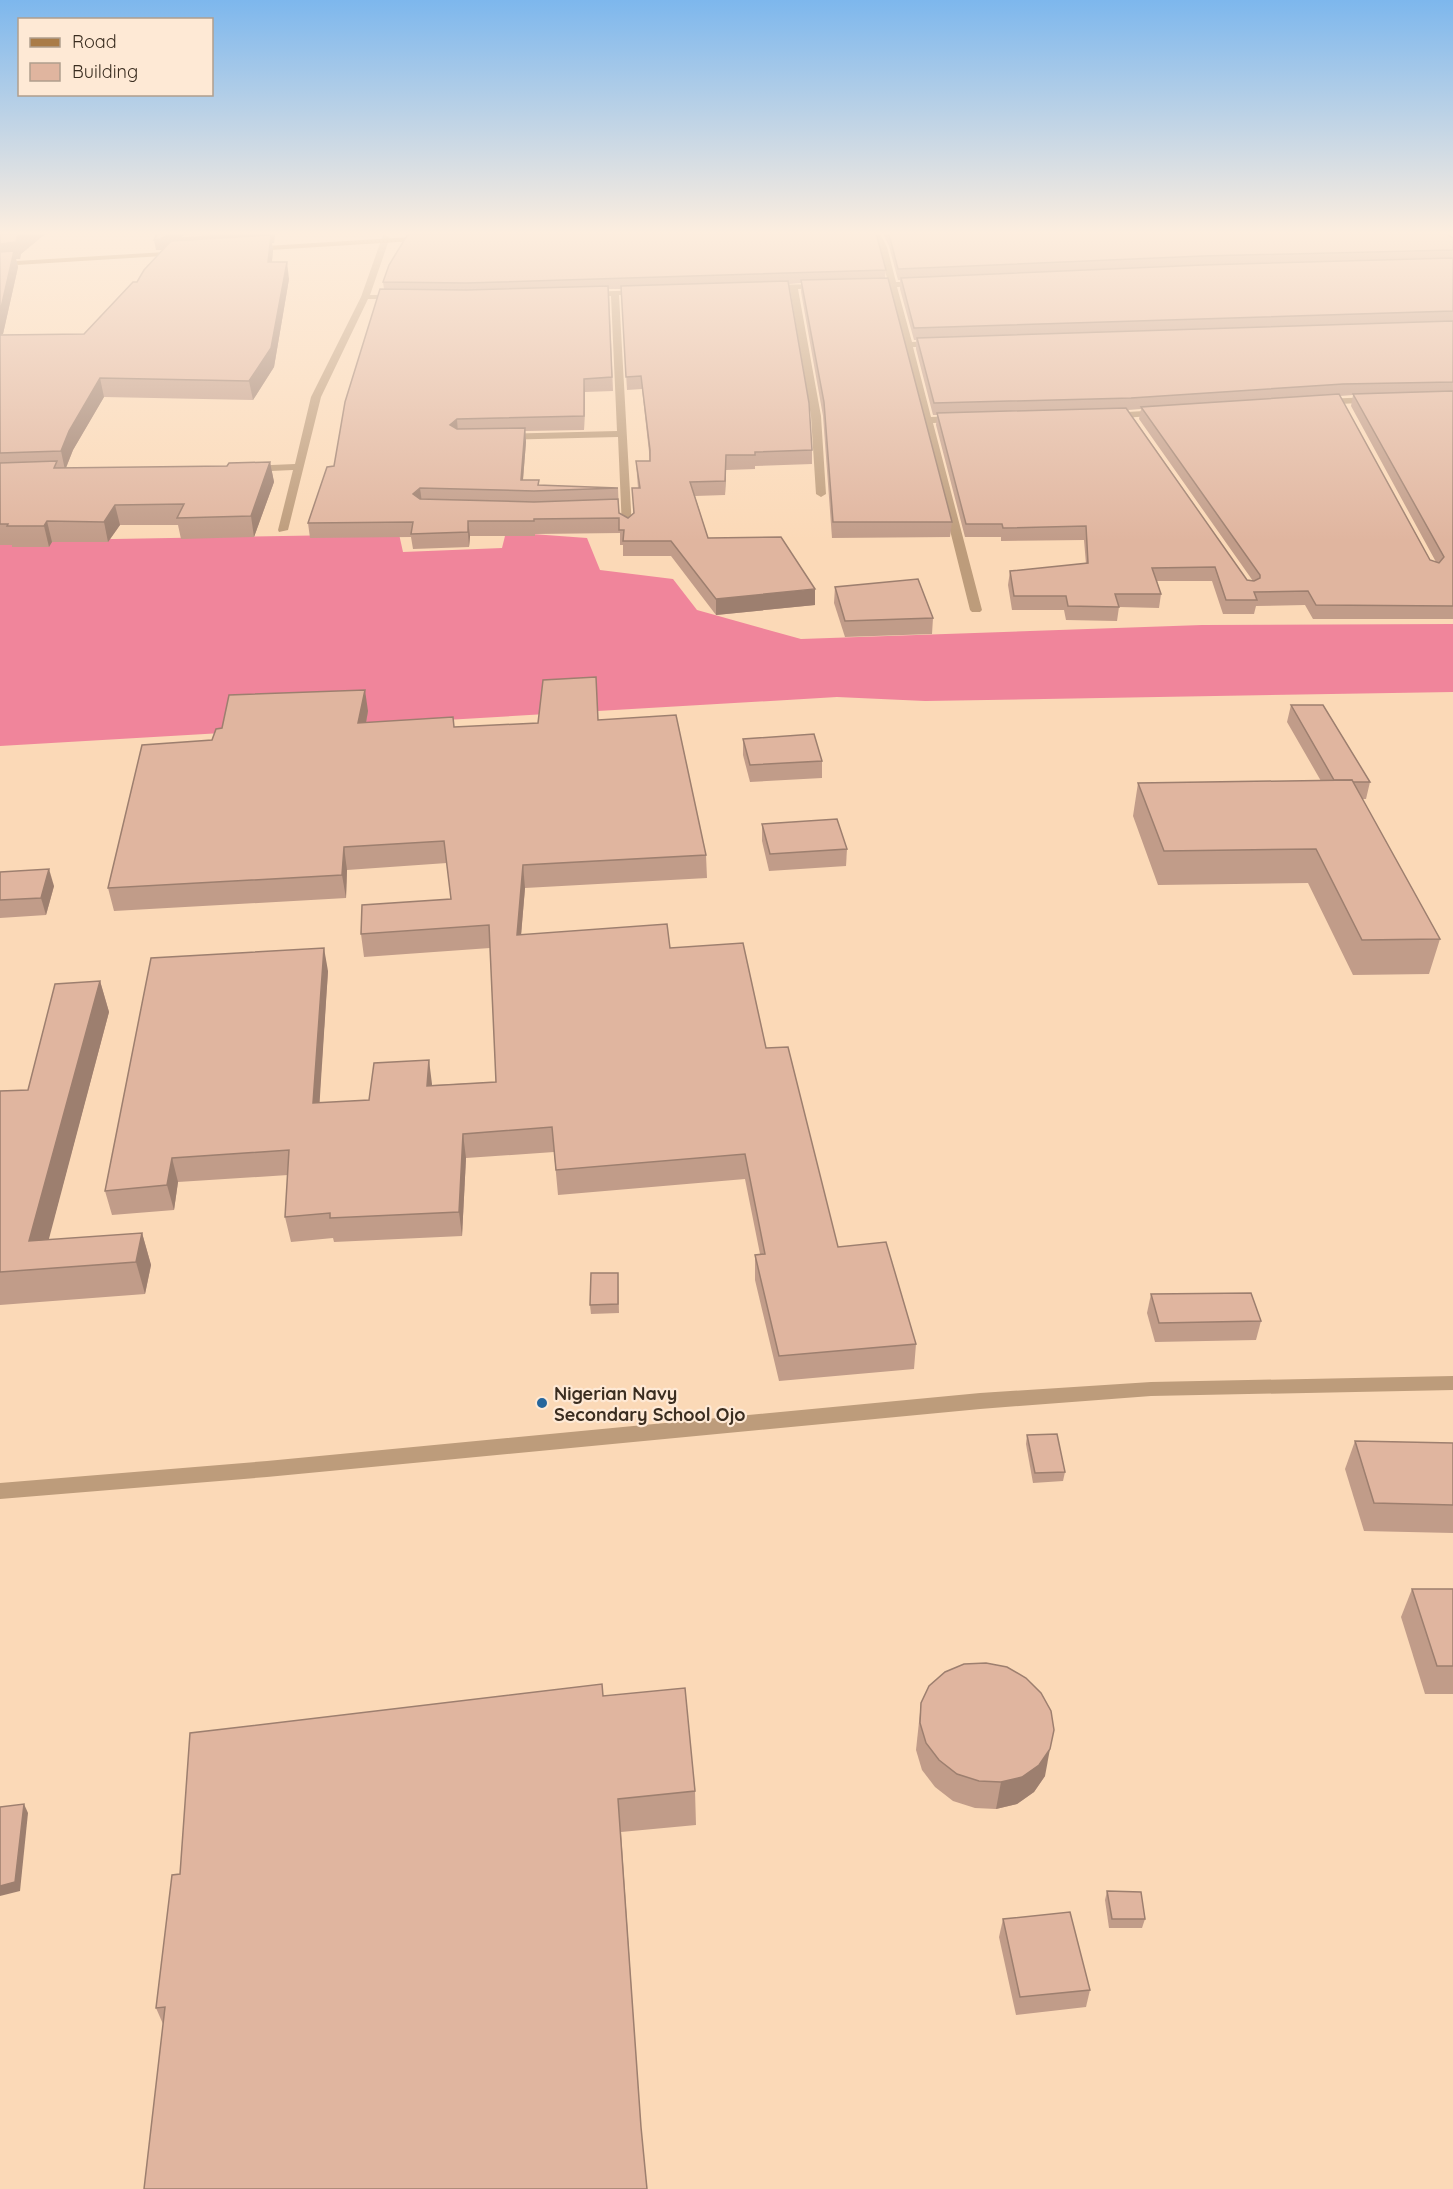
<svg xmlns="http://www.w3.org/2000/svg" width="1453" height="2189" font-family="Quicksand,sans-serif">
<style>
.forest{fill:#f0859b}
.lines{fill:none;stroke-linecap:round;stroke-linejoin:round}
.minor{fill:#bd9c7b;fill-rule:evenodd}
.secondary{fill:#a97b47;fill-rule:evenodd}
.wall{fill:#c19c89;fill-rule:evenodd}
.shaded-wall{fill:#9d7f6f}
.building{fill:#e0b59f;stroke:#9d7f6f;stroke-width:1.5}
.poi-dot{fill:#26669c;stroke:#fee9d5;stroke-width:2}
.labels{text-anchor:middle;dominant-baseline:central;stroke-width:4.5;stroke-linejoin:round;paint-order:stroke}
.poi-label{font-size:18px;font-weight:bold;fill:#3a2d20;stroke:#fee9d5;text-anchor:start}
</style>
<rect width="100%" height="100%" fill="#fbd9b7"/>
<path class="forest" d="M 506,532 L 587,538 L 600,570 L 673,579 L 697,610 L 801,639 L 1202,625 L 1453,624 L 1453,692 L 925,701 L 837,697 L 0,746 L 0,541 L 399,534 L 403,552 L 502,548 Z"/>
<g class="lines">
<g class="minor">
<path d="M 872,234 L 880,234 L 887,247 L 896,282 L 922,282 L 926,284 L 922,286 L 897,287 L 912,342 L 936,341 L 940,344 L 936,347 L 913,347 L 931,417 L 958,416 L 963,419 L 958,422 L 933,423 L 982,610 L 980,612 L 972,612 L 970,610 L 889,287 L 869,287 L 865,285 L 869,283 L 888,282 L 879,247 Z"/>
<path d="M 383,235 L 390,237 L 370,295 L 400,295 L 404,297 L 400,299 L 368,299 L 321,397 L 288,530 L 279,532 L 278,530 L 293,470 L 250,472 L 245,469 L 250,466 L 295,464 L 311,397 L 361,297 Z"/>
<path d="M 823,284 L 827,286 L 826,288 L 798,289 L 821,416 L 826,494 L 821,497 L 816,494 L 811,416 L 790,289 L 767,289 L 763,287 L 767,285 Z"/>
<path d="M 643,290 L 646,290 L 646,294 L 619,295 L 632,528 L 627,531 L 622,528 L 618,437 L 503,440 L 498,437 L 503,434 L 617,431 L 611,296 L 587,296 L 583,294 L 587,292 Z"/>
<path d="M 1374,397 L 1377,398 L 1377,402 L 1322,405 L 1317,402 L 1322,399 Z"/>
<path d="M 1162,410 L 1165,411 L 1165,415 L 1109,419 L 1104,416 L 1109,413 Z"/>
<path d="M 1453,1376 L 1453,1390 L 1151,1396 L 980,1409 L 267,1477 L 0,1499 L 0,1483 L 267,1461 L 980,1393 L 1151,1382 Z"/>
</g>
<g class="secondary">
<path d="M 427,236 L 431,238 L 430,240 L 252,251 L 248,249 L 252,247 Z"/>
<path d="M 182,251 L 182,255 L 179,255 L 0,266 L 0,262 Z"/>
</g>
</g>
<g class="wall">
<path d="M 0,234 L 45,234 L 21,254 L 20,259 L 16,259 L 18,267 L 3,334 L 0,335 L 84,334 L 137,282 L 163,249 L 156,250 L 157,234 L 275,234 L 274,243 L 272,243 L 273,251 L 272,262 L 289,279 L 274,367 L 253,400 L 104,397 L 73,450 L 66,468 L 227,466 L 270,462 L 274,482 L 254,537 L 181,539 L 178,525 L 120,525 L 108,542 L 52,542 L 49,547 L 12,547 L 12,545 L 0,545 Z"/>
<path d="M 883,234 L 1447,234 L 1453,238 L 1453,619 L 1313,619 L 1305,605 L 1256,606 L 1254,614 L 1223,614 L 1212,581 L 1157,581 L 1161,594 L 1159,608 L 1119,607 L 1117,621 L 1066,620 L 1064,610 L 1012,610 L 1008,585 L 1010,571 L 1086,564 L 1084,540 L 1001,541 L 1001,537 L 965,537 L 936,425 L 937,415 L 933,415 L 916,349 L 916,340 L 914,340 L 900,289 L 900,280 L 898,280 L 889,246 ZM 1353,395 L 1351,406 L 1436,562 L 1430,560 L 1340,396 ZM 1141,409 L 1139,419 L 1253,581 L 1247,580 L 1128,410 Z"/>
<path d="M 886,270 L 885,278 L 952,522 L 950,537 L 832,538 L 823,416 L 801,292 L 801,283 L 789,284 L 812,450 L 812,464 L 755,466 L 755,469 L 726,470 L 725,495 L 695,496 L 708,538 L 815,605 L 716,615 L 671,556 L 623,556 L 623,545 L 620,545 L 620,533 L 535,534 L 535,536 L 470,536 L 469,547 L 413,549 L 411,537 L 310,538 L 308,523 L 334,466 L 384,289 L 383,282 ZM 609,289 L 621,289 L 627,390 L 642,389 L 650,461 L 636,461 L 637,476 L 638,488 L 633,513 L 628,518 L 619,513 L 618,488 L 539,485 L 523,480 L 526,442 L 525,431 L 584,430 L 585,392 L 613,391 Z"/>
<path d="M 835,587 L 933,618 L 932,634 L 845,637 L 834,603 Z"/>
<path d="M 1291,705 L 1370,782 L 1366,799 L 1362,799 L 1440,939 L 1429,974 L 1353,975 L 1308,883 L 1158,885 L 1133,816 L 1138,783 L 1321,781 L 1287,722 Z"/>
<path d="M 368,711 L 366,723 L 454,727 L 598,720 L 706,855 L 707,878 L 525,888 L 521,935 L 670,948 L 766,1048 L 838,1247 L 916,1344 L 914,1369 L 779,1381 L 755,1280 L 755,1255 L 760,1254 L 745,1179 L 558,1195 L 554,1152 L 466,1158 L 462,1236 L 334,1242 L 333,1238 L 291,1242 L 285,1217 L 288,1175 L 178,1182 L 174,1210 L 112,1215 L 105,1191 L 328,971 L 319,1103 L 369,1100 L 432,1085 L 496,1082 L 490,948 L 364,957 L 361,934 L 451,899 L 447,863 L 347,870 L 346,898 L 114,911 L 108,888 L 212,740 L 222,728 Z"/>
<path d="M 743,739 L 822,761 L 822,778 L 750,782 L 743,755 Z"/>
<path d="M 762,824 L 847,849 L 846,866 L 769,871 L 762,841 Z"/>
<path d="M 0,872 L 54,886 L 46,915 L 0,918 Z"/>
<path d="M 100,981 L 109,1012 L 48,1240 L 142,1233 L 151,1265 L 145,1294 L 0,1305 L 0,1091 L 28,1090 Z"/>
<path d="M 618,1273 L 619,1313 L 591,1314 L 590,1305 Z"/>
<path d="M 1151,1294 L 1261,1321 L 1256,1340 L 1155,1342 L 1147,1313 Z"/>
<path d="M 1027,1435 L 1065,1472 L 1063,1481 L 1033,1483 L 1026,1444 Z"/>
<path d="M 1355,1441 L 1453,1443 L 1453,1533 L 1364,1531 L 1345,1469 Z"/>
<path d="M 1412,1589 L 1453,1589 L 1453,1694 L 1425,1694 L 1401,1617 Z"/>
<path d="M 603,1696 L 695,1791 L 696,1825 L 621,1832 L 641,2131 L 163,2024 L 156,2008 L 180,1874 Z"/>
<path d="M 921,1703 L 1045,1776 L 1034,1792 L 1017,1804 L 996,1809 L 975,1808 L 953,1801 L 935,1787 L 922,1770 L 916,1750 Z"/>
<path d="M 1107,1891 L 1145,1919 L 1142,1928 L 1109,1928 L 1105,1900 Z"/>
<path d="M 1003,1919 L 1090,1990 L 1086,2007 L 1016,2015 L 999,1937 Z"/>
</g>
<g class="shaded-wall">
<path d="M 21,234 L 45,234 L 21,254 L 20,259 L 16,259 L 18,267 L 3,334 L 0,335 L 0,244 L 17,237 Z"/>
<path d="M 170,234 L 275,234 L 274,243 L 272,243 L 273,251 L 270,278 L 180,240 L 162,250 L 156,250 L 154,240 Z"/>
<path d="M 287,262 L 289,279 L 274,367 L 253,400 L 249,381 Z"/>
<path d="M 100,378 L 104,397 L 73,450 L 65,470 L 61,451 L 69,431 Z"/>
<path d="M 584,379 L 585,392 L 584,430 Z"/>
<path d="M 457,419 L 458,433 L 450,425 Z"/>
<path d="M 525,428 L 526,442 L 522,491 L 521,480 Z"/>
<path d="M 726,455 L 726,470 L 725,495 L 725,481 Z"/>
<path d="M 270,462 L 274,482 L 254,537 L 251,516 Z"/>
<path d="M 420,488 L 422,503 L 413,494 Z"/>
<path d="M 115,505 L 120,525 L 108,542 L 104,522 Z"/>
<path d="M 47,521 L 52,542 L 49,547 L 44,526 Z"/>
<path d="M 468,521 L 470,536 L 469,547 L 468,532 Z"/>
<path d="M 815,589 L 815,605 L 716,615 L 716,599 Z"/>
<path d="M 365,690 L 368,711 L 362,745 L 358,723 Z"/>
<path d="M 344,847 L 347,870 L 346,898 L 342,875 Z"/>
<path d="M 523,865 L 525,888 L 519,959 L 517,935 Z"/>
<path d="M 49,869 L 54,886 L 46,915 L 41,898 Z"/>
<path d="M 324,948 L 328,971 L 318,1127 L 313,1103 Z"/>
<path d="M 100,981 L 109,1012 L 41,1269 L 29,1241 Z"/>
<path d="M 429,1060 L 432,1084 L 430,1110 L 427,1086 Z"/>
<path d="M 463,1134 L 466,1158 L 462,1236 L 459,1212 Z"/>
<path d="M 172,1158 L 178,1182 L 174,1210 L 167,1185 Z"/>
<path d="M 142,1233 L 151,1265 L 145,1294 L 136,1262 Z"/>
<path d="M 1050,1749 L 1045,1776 L 1034,1792 L 1017,1804 L 996,1809 L 1001,1782 Z"/>
<path d="M 24,1804 L 28,1813 L 20,1891 L 0,1896 L 0,1886 Z"/>
</g>
<g class="building">
<path d="M 0,234 L 21,234 L 17,237 L 16,242 L 0,244 Z"/>
<path d="M 157,234 L 170,234 L 160,239 L 154,240 Z"/>
<path d="M 184,234 L 247,234 L 180,238 Z"/>
<path d="M 408,234 L 876,234 L 877,237 L 886,270 L 466,283 L 383,282 L 389,265 Z"/>
<path d="M 889,234 L 1447,234 L 1453,238 L 1453,250 L 1203,256 L 898,269 Z"/>
<path d="M 271,235 L 268,262 L 287,262 L 271,348 L 249,381 L 100,378 L 69,431 L 61,451 L 0,453 L 0,335 L 84,334 L 133,282 L 137,282 L 144,270 L 171,241 Z"/>
<path d="M 14,251 L 0,312 L 0,252 Z"/>
<path d="M 1453,258 L 1453,311 L 914,328 L 901,278 L 1203,265 Z"/>
<path d="M 888,278 L 952,522 L 833,522 L 824,402 L 801,280 Z"/>
<path d="M 788,281 L 809,403 L 812,450 L 755,452 L 755,455 L 726,455 L 725,481 L 690,482 L 708,538 L 781,537 L 815,589 L 716,599 L 671,541 L 623,541 L 624,530 L 619,530 L 619,518 L 534,519 L 534,521 L 468,521 L 468,532 L 411,534 L 413,522 L 308,523 L 327,467 L 334,466 L 345,402 L 380,289 L 466,290 L 608,286 L 612,377 L 584,379 L 584,416 L 457,419 L 450,425 L 457,429 L 525,428 L 521,480 L 539,480 L 538,485 L 618,488 L 534,491 L 420,488 L 413,494 L 420,499 L 534,502 L 618,499 L 619,513 L 628,518 L 634,513 L 632,488 L 640,488 L 636,461 L 650,461 L 650,450 L 641,376 L 626,377 L 621,286 Z"/>
<path d="M 1453,321 L 1453,382 L 1343,384 L 1131,398 L 934,403 L 917,338 Z"/>
<path d="M 1453,391 L 1453,606 L 1316,605 L 1308,591 L 1254,592 L 1257,600 L 1226,600 L 1215,567 L 1152,568 L 1161,594 L 1115,594 L 1119,607 L 1068,606 L 1066,596 L 1014,596 L 1010,571 L 1088,563 L 1086,526 L 1003,528 L 1002,524 L 966,524 L 937,413 L 1126,408 L 1247,580 L 1254,581 L 1260,578 L 1260,575 L 1141,407 L 1339,394 L 1430,560 L 1439,563 L 1444,557 L 1353,394 Z"/>
<path d="M 57,461 L 54,468 L 227,466 L 229,463 L 270,462 L 251,516 L 177,518 L 184,504 L 115,505 L 104,522 L 47,521 L 44,526 L 7,526 L 8,524 L 0,524 L 0,463 Z"/>
<path d="M 918,579 L 933,618 L 845,621 L 835,587 Z"/>
<path d="M 596,677 L 598,720 L 676,715 L 706,855 L 523,865 L 517,935 L 667,924 L 670,948 L 743,943 L 766,1048 L 788,1047 L 838,1247 L 886,1242 L 916,1344 L 779,1356 L 755,1255 L 765,1254 L 745,1154 L 556,1170 L 552,1127 L 463,1134 L 459,1212 L 330,1218 L 330,1213 L 285,1217 L 289,1150 L 172,1158 L 167,1185 L 105,1191 L 151,958 L 324,948 L 313,1103 L 369,1100 L 374,1063 L 429,1060 L 427,1086 L 496,1082 L 489,925 L 361,934 L 362,905 L 451,899 L 444,841 L 344,847 L 342,875 L 108,888 L 142,745 L 212,740 L 216,729 L 222,728 L 229,695 L 365,690 L 358,723 L 453,717 L 454,727 L 538,723 L 543,680 Z"/>
<path d="M 1291,705 L 1323,705 L 1370,782 L 1353,782 L 1352,780 L 1334,780 Z"/>
<path d="M 814,734 L 822,761 L 750,765 L 743,739 Z"/>
<path d="M 1352,780 L 1440,939 L 1362,940 L 1316,849 L 1164,851 L 1138,783 Z"/>
<path d="M 837,819 L 847,849 L 770,854 L 762,824 Z"/>
<path d="M 49,869 L 41,898 L 0,900 L 0,872 Z"/>
<path d="M 100,981 L 29,1241 L 142,1233 L 136,1262 L 0,1272 L 0,1091 L 28,1090 L 55,984 Z"/>
<path d="M 591,1273 L 618,1273 L 618,1304 L 590,1305 Z"/>
<path d="M 1251,1293 L 1261,1321 L 1159,1323 L 1151,1294 Z"/>
<path d="M 1057,1434 L 1065,1472 L 1035,1473 L 1027,1435 Z"/>
<path d="M 1355,1441 L 1453,1443 L 1453,1505 L 1374,1503 Z"/>
<path d="M 1412,1589 L 1453,1589 L 1453,1666 L 1437,1666 Z"/>
<path d="M 986,1663 L 1007,1667 L 1026,1678 L 1041,1693 L 1051,1711 L 1054,1730 L 1050,1749 L 1039,1765 L 1022,1777 L 1001,1782 L 979,1781 L 957,1774 L 939,1760 L 926,1743 L 920,1723 L 921,1703 L 929,1686 L 945,1672 L 964,1664 Z"/>
<path d="M 602,1684 L 603,1696 L 685,1688 L 695,1791 L 618,1799 L 641,2127 L 647,2189 L 144,2189 L 165,2007 L 156,2008 L 172,1875 L 180,1874 L 190,1733 Z"/>
<path d="M 24,1804 L 15,1882 L 0,1886 L 0,1807 Z"/>
<path d="M 1107,1891 L 1141,1892 L 1145,1919 L 1112,1919 Z"/>
<path d="M 1070,1912 L 1090,1990 L 1020,1997 L 1003,1919 Z"/>
</g>
<linearGradient id="sky" x2="0" y2="1"><stop stop-color="#7db7ed"/><stop offset="0.43" stop-color="#fdeedf"/><stop offset="1" stop-color="#fdeedf" stop-opacity="0"/></linearGradient>
<rect width="1453" height="541" fill="url(#sky)"/>
<circle class="poi-dot" cx="542" cy="1403" r="6"/>
<g class="labels">
<g class="poi-label">
<text x="554" y="1393">Nigerian Navy<tspan x="554" dy="21">Secondary School Ojo</tspan></text>
</g>
</g>
<rect x="18" y="18" width="195" height="78" fill="#fee9d5" stroke="#b09e8d" stroke-width="1.5"/>
<rect x="30" y="38" width="30" height="9" fill="#a97b47" stroke="#b09e8d" stroke-width="1.5"/>
<text x="72" y="48" font-size="18" fill="#3a2d20">Road</text>
<rect x="30" y="63" width="30" height="18" fill="#e0b59f" stroke="#b09e8d" stroke-width="1.5"/>
<text x="72" y="78" font-size="18" fill="#3a2d20">Building</text>
</svg>
